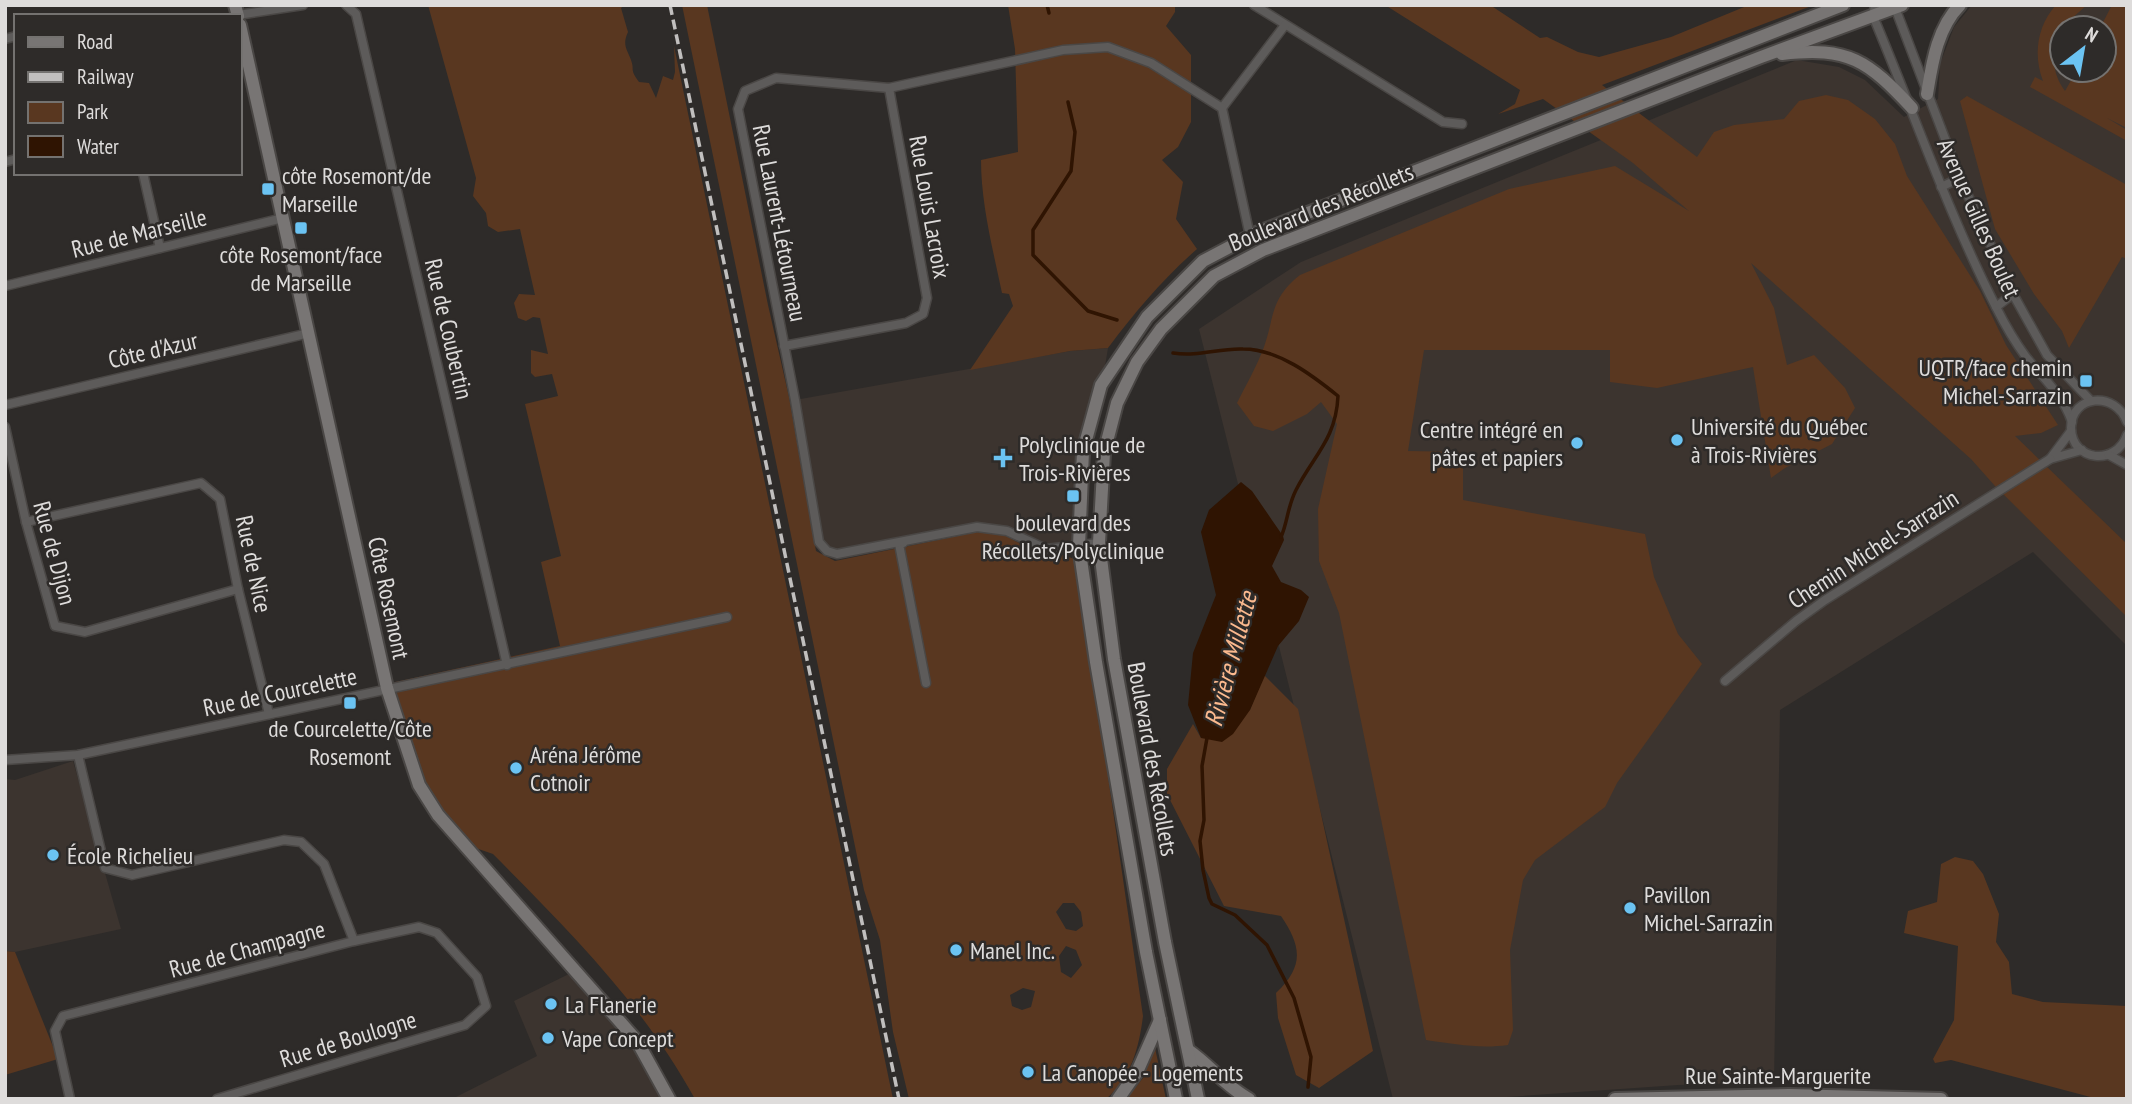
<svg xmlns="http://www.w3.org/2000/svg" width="2132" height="1104" font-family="'PT Sans Narrow',sans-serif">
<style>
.built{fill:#3c342f;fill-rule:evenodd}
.green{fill:#593720;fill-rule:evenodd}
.water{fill:#2f1402}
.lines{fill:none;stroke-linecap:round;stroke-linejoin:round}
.stream{stroke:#2f1402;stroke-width:3.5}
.street-casing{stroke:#4a4745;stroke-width:11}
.secondary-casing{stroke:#4a4745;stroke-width:16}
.street{stroke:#5d5b5a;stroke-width:8}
.secondary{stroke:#787574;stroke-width:12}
.rail{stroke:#c1bfbe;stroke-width:3.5;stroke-dasharray:10 5;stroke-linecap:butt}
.poi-dot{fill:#6bc3f2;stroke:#2e2b29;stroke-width:2.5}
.labels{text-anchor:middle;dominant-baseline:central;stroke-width:5;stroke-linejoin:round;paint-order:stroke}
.poi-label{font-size:24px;fill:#dedcdb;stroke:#2e2b29;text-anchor:start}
.street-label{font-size:24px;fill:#dedcdb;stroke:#2e2b29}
.water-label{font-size:26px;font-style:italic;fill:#fbb98e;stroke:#2e2b29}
</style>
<rect width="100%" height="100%" fill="#2e2b29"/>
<g class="built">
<path d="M 1972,5 L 2127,5 L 2127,646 L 2033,552 L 1780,710 L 1774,1082 L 1678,1085 L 1478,1099 L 1393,1099 L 1199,329 L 1301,262 L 1797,60 L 1839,67 L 1865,80 L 1904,117 L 1938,99 L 1940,64 L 1954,27 ZM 2062,28 L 2104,28 L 2104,70 L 2062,70 Z"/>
<path d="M 1108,348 L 1102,384 L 1083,451 L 1079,546 L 1046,549 L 1007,531 L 977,527 L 837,554 L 819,542 L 795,400 L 1070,351 Z"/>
<path d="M 73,761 L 121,929 L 15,952 L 5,951 L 5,779 L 15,780 Z"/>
<path d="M 573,972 L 630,1042 L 661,1099 L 452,1099 L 537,1056 L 514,1001 Z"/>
</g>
<g class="green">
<path d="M 428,5 L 625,5 L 621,8 L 628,32 C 622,45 627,49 631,60 C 635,71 629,68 639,82 L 649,83 L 656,98 L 663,76 L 673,80 L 675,72 L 674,46 L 893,1099 L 695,1099 C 642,1003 569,931 493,854 L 467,845 L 422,784 L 386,684 L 560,646 L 541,562 L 561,556 L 525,404 L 558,396 L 552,374 L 535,377 L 531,373 L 531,350 L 548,354 L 540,318 L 533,317 L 526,321 L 518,318 L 514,303 L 519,294 L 535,295 L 520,229 L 498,232 L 488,226 L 486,213 L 473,196 L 476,178 Z"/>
<path d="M 682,5 L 707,5 L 768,305 L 789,397 L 816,551 L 835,561 L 977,532 L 1004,535 L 1038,553 L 1055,556 L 1064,555 L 1074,559 L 1077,564 L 1143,1016 C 1139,1048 1131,1078 1106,1099 L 909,1099 L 893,1032 L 880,940 L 864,890 ZM 1063,903 L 1074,903 L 1081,912 L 1083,926 L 1076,931 L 1066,929 L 1056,912 ZM 1066,946 L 1076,950 L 1082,965 L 1071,978 L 1061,972 L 1059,956 ZM 1023,988 L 1035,991 L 1031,1007 L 1022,1010 L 1012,1006 L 1010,995 Z"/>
<path d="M 1008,5 L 1175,5 L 1175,12 L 1166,26 L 1191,55 L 1191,122 L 1178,147 L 1162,160 L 1183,182 L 1176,219 L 1197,249 C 1163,279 1135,312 1108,348 L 1070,351 L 970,370 L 1013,306 L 1009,294 L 1002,293 C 993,250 981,204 981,160 L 1018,152 L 1015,49 Z"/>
<path d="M 1385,5 L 1490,5 L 1540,38 L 1547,37 L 1578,52 L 1599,57 L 1671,37 L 1749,5 L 1814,5 L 1602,85 L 1697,157 L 1714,132 L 1734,125 L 1784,119 L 1799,101 L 1826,95 L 1848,100 L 1875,119 L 1895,144 L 1907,176 L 1980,291 L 2006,345 L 2058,425 L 2041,433 L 2015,436 L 2127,544 L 2127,617 L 1995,486 L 1971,459 L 1751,263 L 1774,308 L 1787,365 L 1814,355 L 1845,388 L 1855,408 L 1832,444 L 1785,468 L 1771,478 L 1753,367 L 1657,388 L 1610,382 L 1610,350 L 1424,350 L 1408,451 L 1463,452 L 1463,500 L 1645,534 L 1654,577 L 1678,634 L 1702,664 L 1617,783 L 1605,807 L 1535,860 L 1523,880 L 1510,950 L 1513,1030 L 1508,1045 C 1480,1049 1454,1044 1426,1040 L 1339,613 L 1319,561 L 1318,509 L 1337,424 L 1321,402 L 1307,414 L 1273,431 L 1254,426 L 1237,403 C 1246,385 1257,366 1264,347 C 1275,315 1270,299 1300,275 L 1509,189 L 1615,166 L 1689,211 L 1633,163 L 1543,99 L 1498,114 L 1515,104 L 1520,90 Z"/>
<path d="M 2056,5 L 2087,5 L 2071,19 L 2066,28 L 2062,28 C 2062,36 2059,38 2057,45 C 2051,61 2055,78 2065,91 L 2077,70 L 2104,70 L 2104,28 L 2100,28 L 2112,5 L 2127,5 L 2127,128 L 2107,118 L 2127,130 L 2127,141 L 2030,87 L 2035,77 L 2043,81 C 2033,55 2037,26 2056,5 Z"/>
<path d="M 1967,96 L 2127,185 L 2127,259 L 2122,257 L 2069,348 L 2062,331 L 2034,294 L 1995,229 L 1960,101 Z"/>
<path d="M 1264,675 L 1298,709 L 1373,1051 L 1319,1088 L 1296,1075 L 1278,1018 L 1276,993 C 1304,966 1302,947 1281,916 L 1224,906 L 1167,794 L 1167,769 L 1193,724 L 1201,738 L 1250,710 Z"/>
<path d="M 1955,857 L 1973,861 L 1983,874 L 1999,914 L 1996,942 L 2009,962 L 2012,994 L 2043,1002 L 2127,1006 L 2127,1099 L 2098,1099 L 1951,1060 L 1935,1063 L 1933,1059 L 1954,1020 L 1958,946 L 1904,933 L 1908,911 L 1937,902 L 1941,864 Z"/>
<path d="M 5,951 L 15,952 L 58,1059 L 5,1075 Z"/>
<path d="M 1155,1048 L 1166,1099 L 1126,1099 L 1143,1078 Z"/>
</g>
<path class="water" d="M 1241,482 L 1252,491 L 1283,536 L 1284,540 L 1272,566 L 1281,582 L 1301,590 L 1309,597 L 1299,621 L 1278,646 L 1250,710 L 1233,734 L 1222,742 L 1201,738 L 1188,705 L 1193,653 L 1216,595 L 1201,532 L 1209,510 Z"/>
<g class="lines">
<g class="stream">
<path d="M 1047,5 L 1049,13"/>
<path d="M 1068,102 L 1075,132 L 1071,171 L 1033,230 L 1033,255 L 1088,311 L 1117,320"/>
<path d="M 1173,353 C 1199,357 1218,348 1243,349 C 1278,349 1312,375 1338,396 C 1336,439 1314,455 1296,490 C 1287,508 1288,521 1281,537"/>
<path d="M 1207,738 L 1202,766 L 1204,820 L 1200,841 L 1203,870 L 1209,898 L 1212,904 L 1235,915 L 1267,945 L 1294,998 L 1311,1057 L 1308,1087"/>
</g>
<g class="street-casing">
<g id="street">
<path d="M 346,5 L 356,14 L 507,665"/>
<path d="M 1254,5 L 1443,122 L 1462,124"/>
<path d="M 1875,5 L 1873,16 C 1914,113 1948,213 1996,307 C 2004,323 2015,342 2026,357 C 2043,378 2063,395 2072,422"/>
<path d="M 1894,5 L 1960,178 L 2013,294 L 2047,355 L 2091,401"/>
<path d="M 238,15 L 303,5"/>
<path d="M 5,39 L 16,36"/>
<path d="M 1222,108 L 1285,25"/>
<path d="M 5,162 L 16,159"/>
<path d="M 143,173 L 160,248"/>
<path d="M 1941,187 L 1960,178"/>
<path d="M 5,286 L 283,218"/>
<path d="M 1996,307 L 2013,294"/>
<path d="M 784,346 L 906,323 L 923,314 L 927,298 L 889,88"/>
<path d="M 5,405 L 309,333"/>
<path d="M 2127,422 C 2116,391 2071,394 2071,428 C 2072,462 2116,466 2127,435"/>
<path d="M 5,427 L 26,522 L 55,626 L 85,632 L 238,589"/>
<path d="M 2071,431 L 2050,459 L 2082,450"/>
<path d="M 2109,455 L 2127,465"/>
<path d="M 26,522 L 201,483 L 220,499 L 238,589 L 269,714"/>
<path d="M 903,543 L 899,544 L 926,683"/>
<path d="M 1099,543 L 1046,549 L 1007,531 L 977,527 L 837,554 L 827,551 L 819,542 L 795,400 L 738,109 L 745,91 L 776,78 L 889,88 L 1063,50 L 1108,47 L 1151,63 L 1222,108 L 1250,236"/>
<path d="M 1725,681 L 1796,621 L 1825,600 L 2050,459"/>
<path d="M 78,755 L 105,868 L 132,875 L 284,840 L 301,842 L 324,864 L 354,941"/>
<path d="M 5,760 L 78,755 L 727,617"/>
<path d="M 70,1099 L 55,1031 L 63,1016 L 354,941 L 419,927 L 437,933 L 477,977 L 486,1006 L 465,1025 L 217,1099"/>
</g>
</g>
<g class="secondary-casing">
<g id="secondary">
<path d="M 235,5 L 238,16"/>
<path d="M 240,25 L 387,688 L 419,785 L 438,815 L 637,1041 L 669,1099"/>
<path d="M 1782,54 C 1849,46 1868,61 1912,108"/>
<path d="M 1927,94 C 1932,64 1937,28 1960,5"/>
<path d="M 1188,1050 C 1210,1065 1225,1086 1249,1099"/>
<path d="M 1118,1099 L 1137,1072 L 1160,1020"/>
<path d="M 1176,1099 L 1146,952 L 1096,662 L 1079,546 L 1083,451 L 1101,385 L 1147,317 L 1203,261 L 1256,233 L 1843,5"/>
<path d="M 1198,1099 L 1165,942 L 1114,659 L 1099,543 L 1104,453 L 1117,403 L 1137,362 L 1161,329 L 1214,276 L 1263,250 L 1761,57 L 1902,5"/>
<path d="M 1615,1099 L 1789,1095 L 1941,1099"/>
</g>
</g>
<use href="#street" class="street"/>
<use href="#secondary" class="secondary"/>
<path class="rail" d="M 670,5 L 899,1099"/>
</g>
<g class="poi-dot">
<rect x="261" y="182" width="14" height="14" rx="3.5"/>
<rect x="294" y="221" width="14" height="14" rx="3.5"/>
<rect x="2079" y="374" width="14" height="14" rx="3.5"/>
<circle cx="1677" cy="440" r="7"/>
<circle cx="1577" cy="443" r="7"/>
<path d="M999.5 447.5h7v7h7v7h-7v7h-7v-7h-7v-7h7z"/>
<rect x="1066" y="489" width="14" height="14" rx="3.5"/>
<rect x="343" y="696" width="14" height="14" rx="3.5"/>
<circle cx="516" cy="768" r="7"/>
<circle cx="53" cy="855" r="7"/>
<circle cx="1630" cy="908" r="7"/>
<circle cx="956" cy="950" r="7"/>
<circle cx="551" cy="1004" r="7"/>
<circle cx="548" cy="1038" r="7"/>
<circle cx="1028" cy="1072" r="7"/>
</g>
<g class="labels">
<g class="poi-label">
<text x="282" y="175">côte Rosemont/de<tspan x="282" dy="28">Marseille</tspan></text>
<text x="301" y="254" text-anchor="middle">côte Rosemont/face<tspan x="301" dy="28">de Marseille</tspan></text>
<text x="2072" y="367" text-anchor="end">UQTR/face chemin<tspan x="2072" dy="28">Michel-Sarrazin</tspan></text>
<text x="1691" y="426">Université du Québec<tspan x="1691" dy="28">à Trois-Rivières</tspan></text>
<text x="1563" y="429" text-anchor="end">Centre intégré en<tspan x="1563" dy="28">pâtes et papiers</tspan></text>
<text x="1019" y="444">Polyclinique de<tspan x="1019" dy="28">Trois-Rivières</tspan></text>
<text x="1073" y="522" text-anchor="middle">boulevard des<tspan x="1073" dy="28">Récollets/Polyclinique</tspan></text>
<text x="350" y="728" text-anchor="middle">de Courcelette/Côte<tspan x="350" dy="28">Rosemont</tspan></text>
<text x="530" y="754">Aréna Jérôme<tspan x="530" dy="28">Cotnoir</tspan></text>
<text x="67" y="855">École Richelieu</text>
<text x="1644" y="894">Pavillon<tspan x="1644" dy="28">Michel-Sarrazin</tspan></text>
<text x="970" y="950">Manel Inc.</text>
<text x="565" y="1004">La Flanerie</text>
<text x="562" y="1038">Vape Concept</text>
<text x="1042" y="1072">La Canopée - Logements</text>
</g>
<g class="street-label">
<text transform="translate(930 207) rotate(80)">Rue Louis Lacroix</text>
<text transform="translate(1321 207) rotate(-22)">Boulevard des Récollets</text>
<text transform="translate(1979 218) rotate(66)">Avenue Gilles Boulet</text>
<text transform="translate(780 223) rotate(79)">Rue Laurent-Létourneau</text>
<text transform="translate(139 233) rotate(-14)">Rue de Marseille</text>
<text transform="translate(449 329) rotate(77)">Rue de Coubertin</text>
<text transform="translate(153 350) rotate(-13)">Côte d'Azur</text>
<text transform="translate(1873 549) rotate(-33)">Chemin Michel-Sarrazin</text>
<text transform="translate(55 553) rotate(75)">Rue de Dijon</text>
<text transform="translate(254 564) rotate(78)">Rue de Nice</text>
<text transform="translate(389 598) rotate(78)">Côte Rosemont</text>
<text transform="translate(280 692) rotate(-12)">Rue de Courcelette</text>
<text transform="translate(1153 759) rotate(80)">Boulevard des Récollets</text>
<text transform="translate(247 949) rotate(-15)">Rue de Champagne</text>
<text transform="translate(348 1039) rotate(-17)">Rue de Boulogne</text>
<text x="1778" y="1075">Rue Sainte-Marguerite</text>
</g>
<g class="water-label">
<text transform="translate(1230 659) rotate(-75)">Rivière Millette</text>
</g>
</g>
<rect width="2132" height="1104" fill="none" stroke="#dedcdb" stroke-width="14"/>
<rect x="14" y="14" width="228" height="161" fill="#2e2b29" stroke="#747270" stroke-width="2"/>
<rect x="28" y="37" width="35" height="10" fill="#787574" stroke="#747270" stroke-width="2"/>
<text x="77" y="49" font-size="21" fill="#dedcdb">Road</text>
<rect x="28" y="72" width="35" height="10" fill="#c1bfbe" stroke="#747270" stroke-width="2"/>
<text x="77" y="84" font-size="21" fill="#dedcdb">Railway</text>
<rect x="28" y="102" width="35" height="21" fill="#593720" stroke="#747270" stroke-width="2"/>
<text x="77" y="119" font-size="21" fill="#dedcdb">Park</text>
<rect x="28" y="136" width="35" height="21" fill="#2f1402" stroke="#747270" stroke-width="2"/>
<text x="77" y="154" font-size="21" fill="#dedcdb">Water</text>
<g transform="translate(2083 49) rotate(31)"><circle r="33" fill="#2e2b29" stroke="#747270" stroke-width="2"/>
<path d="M0-5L12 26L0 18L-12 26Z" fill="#6bc3f2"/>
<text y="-10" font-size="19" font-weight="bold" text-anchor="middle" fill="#dedcdb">N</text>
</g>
</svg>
